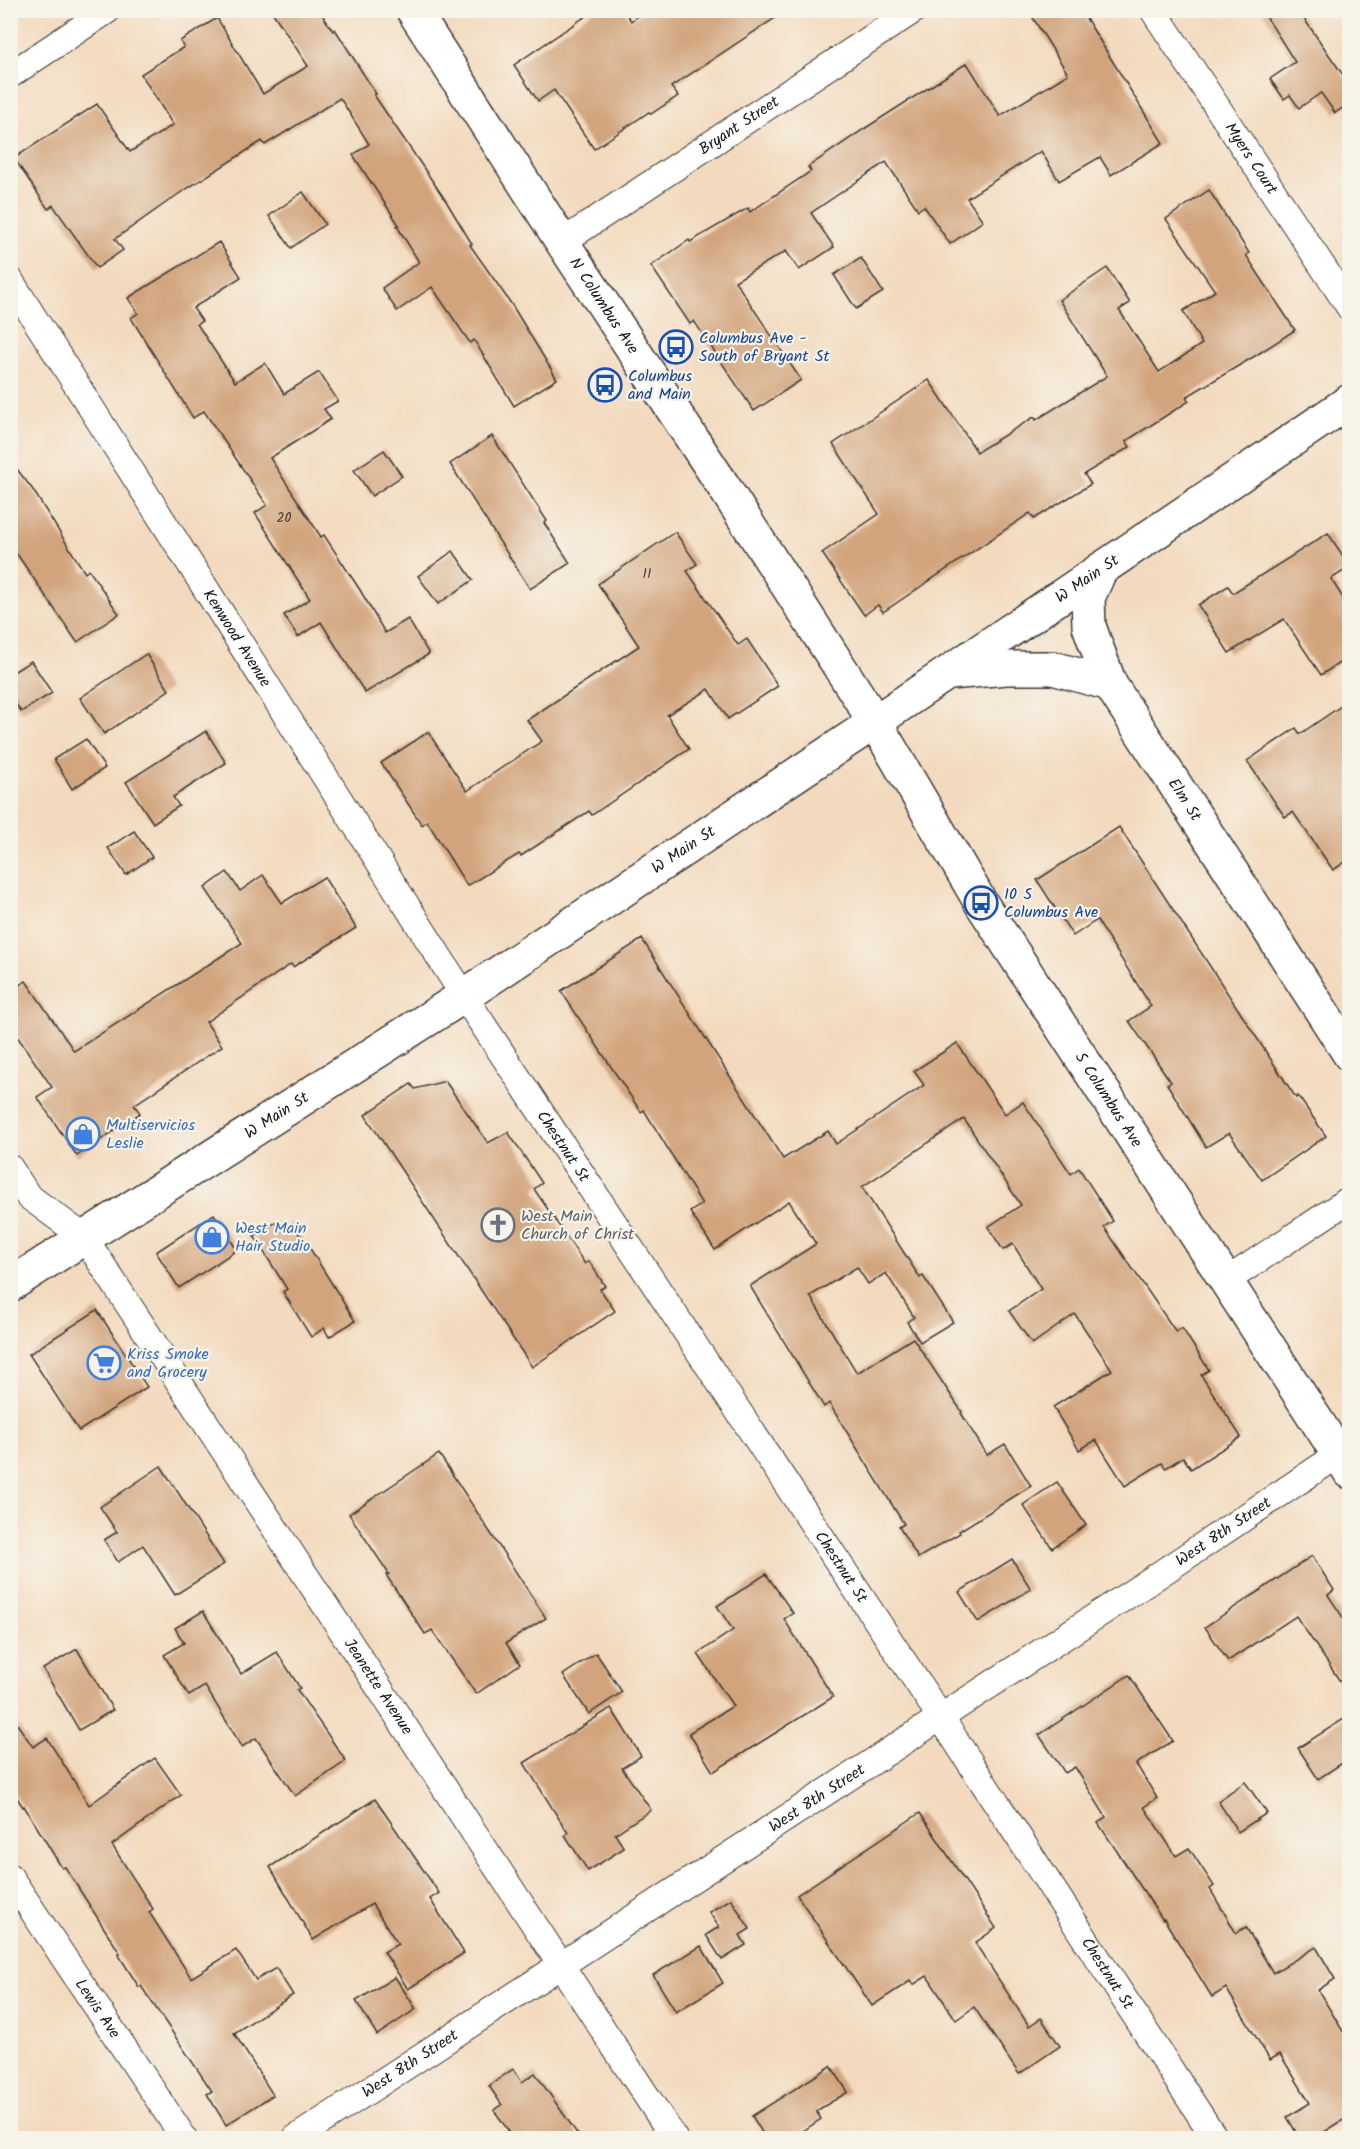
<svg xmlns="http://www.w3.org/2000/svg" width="1360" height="2149" font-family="Kalam,sans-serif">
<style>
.building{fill:#d2a47d}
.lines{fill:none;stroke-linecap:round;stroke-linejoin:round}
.street-casing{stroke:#3c3834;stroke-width:28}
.secondary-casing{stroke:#3c3834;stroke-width:36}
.street{stroke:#fff;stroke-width:26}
.secondary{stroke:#fff;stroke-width:33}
.labels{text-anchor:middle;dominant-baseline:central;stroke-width:4.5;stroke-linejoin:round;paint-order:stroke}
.number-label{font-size:14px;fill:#4a3e34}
.street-label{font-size:16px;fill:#1c1c1c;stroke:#f7f3e8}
.transit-label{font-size:16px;fill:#164399;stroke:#f7f3e8;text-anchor:start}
.shop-label{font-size:16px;fill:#366cbe;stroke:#f7f3e8;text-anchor:start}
.worship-label{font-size:16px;fill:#5b616d;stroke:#f7f3e8;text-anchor:start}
</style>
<rect width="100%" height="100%" fill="#f7f3e8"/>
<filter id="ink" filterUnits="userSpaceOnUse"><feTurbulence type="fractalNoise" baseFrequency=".0167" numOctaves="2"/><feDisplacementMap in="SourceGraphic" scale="12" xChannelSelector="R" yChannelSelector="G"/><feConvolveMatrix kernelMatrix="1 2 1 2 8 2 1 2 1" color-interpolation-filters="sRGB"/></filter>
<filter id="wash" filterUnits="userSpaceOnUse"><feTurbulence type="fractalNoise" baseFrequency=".008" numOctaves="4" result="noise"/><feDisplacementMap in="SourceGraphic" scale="24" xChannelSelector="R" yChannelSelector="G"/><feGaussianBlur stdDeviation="1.35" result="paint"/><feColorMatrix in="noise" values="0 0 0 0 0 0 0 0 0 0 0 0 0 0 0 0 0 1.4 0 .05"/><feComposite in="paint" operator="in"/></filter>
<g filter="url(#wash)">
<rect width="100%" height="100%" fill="#f3dabe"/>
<g id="blocks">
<g class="building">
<path d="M 271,10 L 319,10 L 333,31 L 335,29 L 376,94 L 374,95 L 446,201 L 472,244 L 470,245 L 512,305 L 557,379 L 514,406 L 474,340 L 470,343 L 432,287 L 397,311 L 382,288 L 419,262 L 397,226 L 399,225 L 353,155 L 369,144 L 340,98 L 265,145 L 262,141 L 180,193 L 115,239 L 123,250 L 97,268 L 53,205 L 48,209 L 14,158 L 97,104 L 130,152 L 173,125 L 141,74 L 184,47 L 180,41 L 217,18 L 263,94 L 308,66 Z"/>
<path d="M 595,10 L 624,10 L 631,21 L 645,10 L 787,10 L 671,87 L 678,96 L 651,114 L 649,112 L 594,149 L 554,90 L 538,101 L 514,65 Z"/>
<path d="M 1028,10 L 1081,10 L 1163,143 L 1111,175 L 1100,157 L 1059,181 L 1041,151 L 967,198 L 983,221 L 950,244 L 924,206 L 918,210 L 886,162 L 811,213 L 834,247 L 799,270 L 786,251 L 735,281 L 801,380 L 754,411 L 694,321 L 690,324 L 651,266 L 689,240 L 690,242 L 748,208 L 750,212 L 811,171 L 808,167 L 864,129 L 967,63 L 1000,116 L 1068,74 Z"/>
<path d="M 1262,10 L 1298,10 L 1350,85 L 1350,103 L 1335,113 L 1321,93 L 1299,108 L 1290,95 L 1284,99 L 1270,79 L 1295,62 Z"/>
<path d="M 1209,190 L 1249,253 L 1246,255 L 1295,330 L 1255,356 L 1186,397 L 1189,401 L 1126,441 L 1130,447 L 1084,474 L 1091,484 L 1034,519 L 1030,513 L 883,612 L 878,605 L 864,615 L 822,553 L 879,514 L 833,444 L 929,380 L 977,452 L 1034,417 L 1036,420 L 1107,376 L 1059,300 L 1107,268 L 1130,303 L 1119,310 L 1159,372 L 1202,344 L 1183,311 L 1215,291 L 1166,219 Z"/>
<path d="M 303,192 L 325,224 L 291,248 L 269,216 Z"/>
<path d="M 219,242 L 241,277 L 193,308 L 202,321 L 197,324 L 235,382 L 265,363 L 284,394 L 319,372 L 338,401 L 324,409 L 331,419 L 270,458 L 321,537 L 324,535 L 360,590 L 385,633 L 408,619 L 429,654 L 365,693 L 321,622 L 298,637 L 284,615 L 310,599 L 255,513 L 267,505 L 204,411 L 193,418 L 131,318 L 138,313 L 128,298 Z"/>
<path d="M 861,258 L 883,292 L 856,309 L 834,275 Z"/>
<path d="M 492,436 L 547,521 L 544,523 L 570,563 L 530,589 L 450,464 Z"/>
<path d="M 384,450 L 402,476 L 372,496 L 354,470 Z"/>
<path d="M 10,460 L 33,490 L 85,573 L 89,570 L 119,614 L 77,642 L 10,544 Z"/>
<path d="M 675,532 L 697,564 L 687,571 L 738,645 L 747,639 L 778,686 L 728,719 L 709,689 L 667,715 L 689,749 L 592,815 L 589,811 L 521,856 L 519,854 L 467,886 L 427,821 L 422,825 L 381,763 L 428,732 L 467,791 L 542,741 L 527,720 L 639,646 L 598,584 Z"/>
<path d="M 1328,533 L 1350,567 L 1331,579 L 1350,609 L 1350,656 L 1321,675 L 1284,619 L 1229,653 L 1198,605 L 1228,586 L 1233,593 Z"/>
<path d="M 453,551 L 473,580 L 438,604 L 418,576 Z"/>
<path d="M 146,654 L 169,690 L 104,734 L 80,698 Z"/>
<path d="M 31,661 L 52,693 L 21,712 L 10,695 L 10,674 Z"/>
<path d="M 1350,700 L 1350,859 L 1333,870 L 1293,812 L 1285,817 L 1247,761 L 1296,728 L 1300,734 Z"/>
<path d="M 206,731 L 226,763 L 173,797 L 179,806 L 153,823 L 126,782 Z"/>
<path d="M 86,739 L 105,768 L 72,789 L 54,759 Z"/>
<path d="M 1119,827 L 1296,1098 L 1298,1096 L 1326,1136 L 1262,1180 L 1229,1133 L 1206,1147 L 1167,1084 L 1171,1082 L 1129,1021 L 1151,1006 L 1097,920 L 1073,936 L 1037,880 Z"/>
<path d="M 134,831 L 152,857 L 126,875 L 108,848 Z"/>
<path d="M 227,872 L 240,891 L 263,875 L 282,903 L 324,877 L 356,928 L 293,967 L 291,964 L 206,1022 L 222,1046 L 134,1105 L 140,1113 L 77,1156 L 37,1097 L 52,1087 L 10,1026 L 10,992 L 26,981 L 74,1051 L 242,943 L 205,888 Z"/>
<path d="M 642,939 L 783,1159 L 828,1131 L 836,1144 L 924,1085 L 914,1071 L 957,1043 L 1005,1114 L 1023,1102 L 1071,1174 L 1079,1168 L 1113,1221 L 1104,1227 L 1176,1332 L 1182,1328 L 1209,1370 L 1201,1375 L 1241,1437 L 1191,1469 L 1183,1457 L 1166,1468 L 1162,1463 L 1125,1486 L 1096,1440 L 1079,1450 L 1053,1407 L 1112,1370 L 1075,1314 L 1032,1344 L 1009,1311 L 1041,1289 L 1013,1244 L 1003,1250 L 988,1227 L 1021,1205 L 964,1119 L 862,1187 L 920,1278 L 923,1276 L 953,1322 L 920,1342 L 907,1322 L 914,1317 L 886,1273 L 868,1284 L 857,1267 L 810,1296 L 857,1373 L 913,1338 L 962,1412 L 961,1413 L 987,1455 L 1005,1444 L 1031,1486 L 959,1531 L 960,1533 L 918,1558 L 899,1527 L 904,1524 L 829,1403 L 824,1407 L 750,1286 L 816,1244 L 789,1201 L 715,1250 L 690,1212 L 702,1204 L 644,1110 L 641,1112 L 561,991 Z"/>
<path d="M 445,1081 L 488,1143 L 508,1132 L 542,1183 L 534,1189 L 585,1264 L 589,1261 L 605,1286 L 600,1289 L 615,1311 L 532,1367 L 365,1115 L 411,1084 L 415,1089 Z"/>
<path d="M 214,1214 L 237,1250 L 179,1288 L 156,1252 Z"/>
<path d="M 276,1222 L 281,1230 L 292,1223 L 305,1243 L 306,1242 L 355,1321 L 329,1337 L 324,1328 L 311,1337 L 283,1292 L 287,1289 L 254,1236 Z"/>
<path d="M 97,1310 L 147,1387 L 79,1431 L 29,1354 Z"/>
<path d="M 439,1454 L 546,1618 L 506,1643 L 520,1664 L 476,1694 L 432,1630 L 425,1634 L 386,1575 L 389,1574 L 349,1514 Z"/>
<path d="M 161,1466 L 224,1564 L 175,1595 L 143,1545 L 118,1562 L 104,1540 L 117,1532 L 100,1507 Z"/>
<path d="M 1057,1482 L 1086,1525 L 1052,1548 L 1023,1505 Z"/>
<path d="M 1312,1556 L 1334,1590 L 1328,1595 L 1350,1628 L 1350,1696 L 1296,1616 L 1228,1661 L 1205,1627 Z"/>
<path d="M 1012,1559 L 1031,1589 L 978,1622 L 959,1592 Z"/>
<path d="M 766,1574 L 793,1613 L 784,1619 L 833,1697 L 713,1772 L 689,1733 L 733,1706 L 698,1654 L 733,1630 L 717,1606 Z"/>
<path d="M 203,1611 L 241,1674 L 277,1652 L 300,1688 L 297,1690 L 346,1761 L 295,1796 L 256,1738 L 242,1747 L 205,1686 L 189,1696 L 164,1655 L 184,1643 L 175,1628 Z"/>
<path d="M 77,1649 L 113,1710 L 79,1730 L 43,1669 Z"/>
<path d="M 596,1653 L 622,1692 L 589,1714 L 563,1675 Z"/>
<path d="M 1129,1675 L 1173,1741 L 1136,1764 L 1157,1798 L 1144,1807 L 1176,1856 L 1189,1848 L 1214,1886 L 1210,1889 L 1236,1933 L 1246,1927 L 1273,1973 L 1316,1947 L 1335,1979 L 1318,1990 L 1350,2043 L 1350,2116 L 1313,2139 L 1300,2139 L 1287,2117 L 1310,2103 L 1280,2054 L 1270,2060 L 1226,1988 L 1212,1997 L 1164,1919 L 1163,1920 L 1098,1823 L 1106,1817 L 1075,1767 L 1065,1773 L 1039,1735 Z"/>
<path d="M 611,1708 L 641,1756 L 622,1768 L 651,1810 L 615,1834 L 624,1848 L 588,1871 L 565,1835 L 568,1833 L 524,1763 Z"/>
<path d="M 10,1714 L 33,1747 L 47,1738 L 89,1805 L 155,1758 L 181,1795 L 112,1845 L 153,1909 L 149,1912 L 191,1978 L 236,1950 L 256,1980 L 276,1968 L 293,1995 L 234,2033 L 273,2095 L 226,2125 L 207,2094 L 212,2091 L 141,1986 L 139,1987 L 118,1954 L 120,1953 L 65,1867 L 62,1868 L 24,1806 L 23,1807 L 10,1787 Z"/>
<path d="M 1350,1715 L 1350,1758 L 1318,1779 L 1298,1748 Z"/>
<path d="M 1245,1782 L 1267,1813 L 1238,1832 L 1218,1801 Z"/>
<path d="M 375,1799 L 439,1893 L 430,1899 L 464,1953 L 408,1989 L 384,1952 L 398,1944 L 372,1904 L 313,1940 L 270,1867 Z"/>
<path d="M 920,1813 L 996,1928 L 975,1943 L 1029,2026 L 1041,2018 L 1060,2046 L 1019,2074 L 974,2007 L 956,2020 L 927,1976 L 913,1985 L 910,1981 L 872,2006 L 797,1895 Z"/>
<path d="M 731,1899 L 750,1929 L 740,1935 L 746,1945 L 722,1960 L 706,1935 L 719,1927 L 709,1912 Z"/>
<path d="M 701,1946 L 723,1983 L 676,2012 L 653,1975 Z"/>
<path d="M 395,1977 L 416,2009 L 377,2035 L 356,2001 Z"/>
<path d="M 831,2066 L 848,2092 L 816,2111 L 821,2119 L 791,2139 L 766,2139 L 752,2116 Z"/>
<path d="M 513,2069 L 522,2082 L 535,2073 L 581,2139 L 514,2139 L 494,2110 L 502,2105 L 489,2086 Z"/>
</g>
</g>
</g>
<g filter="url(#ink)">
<use href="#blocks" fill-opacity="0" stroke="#3c3834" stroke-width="1.5"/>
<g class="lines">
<g class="street-casing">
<g id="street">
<path id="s1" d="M 1153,10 L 1350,308"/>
<path d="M 10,75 L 108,10"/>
<path id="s2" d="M 562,242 L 914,10"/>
<path id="s3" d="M 10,280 L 464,996 L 941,1718 L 1215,2138"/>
<path id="s4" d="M 10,1168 L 28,1196 L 84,1237 L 674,2138"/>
<path d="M 1226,1281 L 1350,1199"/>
<path id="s5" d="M 10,1877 L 184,2138"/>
<path id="s6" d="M 296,2138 L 1142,1586 L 1338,1455"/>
</g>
</g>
<g class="secondary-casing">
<g id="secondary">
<path id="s7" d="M 413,10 L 562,242 L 724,487 L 875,722 L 981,903 L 1350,1472"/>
<path d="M 1101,569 L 1088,598 L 1089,626 L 1110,684"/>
<path id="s8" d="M 950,673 L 1006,668 L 1053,668 L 1110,684 L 1350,1055"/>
<path id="s9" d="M 10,1285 L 464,996 L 875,722 L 1350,401"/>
</g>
</g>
<use href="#street" class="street"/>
<use href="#secondary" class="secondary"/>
</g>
</g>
<defs>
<g id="bus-ring" transform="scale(1.725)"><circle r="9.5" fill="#f7f3e8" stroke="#1a4fb4" stroke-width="1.5"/><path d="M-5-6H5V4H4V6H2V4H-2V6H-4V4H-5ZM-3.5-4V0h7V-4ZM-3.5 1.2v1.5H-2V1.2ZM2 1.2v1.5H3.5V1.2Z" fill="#1a4fb4"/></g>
<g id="shop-ring" transform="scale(1.725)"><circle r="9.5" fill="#f7f3e8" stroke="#3f7fe0" stroke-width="1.5"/><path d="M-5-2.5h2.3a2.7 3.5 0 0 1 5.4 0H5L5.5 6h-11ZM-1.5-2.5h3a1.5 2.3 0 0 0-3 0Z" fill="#3f7fe0"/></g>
<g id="church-ring" transform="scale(1.725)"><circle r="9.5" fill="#f7f3e8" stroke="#6b7280" stroke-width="1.5"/><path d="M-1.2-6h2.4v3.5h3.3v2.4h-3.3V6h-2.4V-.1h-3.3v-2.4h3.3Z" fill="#6b7280"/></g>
<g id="supermarket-ring" transform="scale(1.725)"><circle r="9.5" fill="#f7f3e8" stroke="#3f7fe0" stroke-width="1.5"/><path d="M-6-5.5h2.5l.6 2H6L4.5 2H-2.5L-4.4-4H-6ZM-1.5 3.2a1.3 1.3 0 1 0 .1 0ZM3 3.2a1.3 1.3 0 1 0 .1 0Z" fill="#3f7fe0"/></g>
</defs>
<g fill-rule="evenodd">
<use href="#bus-ring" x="676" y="347"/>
<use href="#bus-ring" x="605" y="385"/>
<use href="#bus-ring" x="981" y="903"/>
<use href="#shop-ring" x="83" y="1134"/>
<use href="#church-ring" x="498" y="1225"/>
<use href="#shop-ring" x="212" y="1237"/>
<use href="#supermarket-ring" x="104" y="1363"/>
</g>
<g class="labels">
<g class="number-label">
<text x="284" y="518">20</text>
<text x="647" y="574">11</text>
</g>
<g class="street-label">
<text stroke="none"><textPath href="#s2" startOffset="212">Bryant Street</textPath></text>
<text stroke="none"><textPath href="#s1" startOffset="178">Myers Court</textPath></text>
<text stroke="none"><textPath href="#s7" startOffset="352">N Columbus Ave</textPath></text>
<text stroke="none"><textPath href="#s9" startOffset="1288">W Main St</textPath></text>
<text stroke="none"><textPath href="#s3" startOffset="424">Kenwood Avenue</textPath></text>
<text stroke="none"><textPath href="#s8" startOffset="300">Elm St</textPath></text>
<text stroke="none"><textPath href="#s9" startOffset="802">W Main St</textPath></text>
<text stroke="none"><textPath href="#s7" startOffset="1293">S Columbus Ave</textPath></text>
<text stroke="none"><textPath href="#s9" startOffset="316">W Main St</textPath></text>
<text stroke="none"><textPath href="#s3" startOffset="1028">Chestnut St</textPath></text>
<text stroke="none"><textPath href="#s6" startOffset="1108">West 8th Street</textPath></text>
<text stroke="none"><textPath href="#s3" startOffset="1532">Chestnut St</textPath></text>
<text stroke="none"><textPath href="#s4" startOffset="640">Jeanette Avenue</textPath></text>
<text stroke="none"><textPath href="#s6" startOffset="622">West 8th Street</textPath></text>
<text stroke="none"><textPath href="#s3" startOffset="2018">Chestnut St</textPath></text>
<text stroke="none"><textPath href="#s5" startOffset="158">Lewis Ave</textPath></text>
<text stroke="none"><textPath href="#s6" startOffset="136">West 8th Street</textPath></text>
</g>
<g class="transit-label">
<text x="699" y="338">Columbus Ave -<tspan x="699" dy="18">South of Bryant St</tspan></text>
<text x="628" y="376">Columbus<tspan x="628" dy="18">and Main</tspan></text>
<text x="1004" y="894">10 S<tspan x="1004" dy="18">Columbus Ave</tspan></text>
</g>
<g class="shop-label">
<text x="106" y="1125">Multiservicios<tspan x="106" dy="18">Leslie</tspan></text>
<text x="235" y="1228">West Main<tspan x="235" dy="18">Hair Studio</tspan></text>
<text x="127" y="1354">Kriss Smoke<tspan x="127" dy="18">and Grocery</tspan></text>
</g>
<g class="worship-label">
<text x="521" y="1216">West Main<tspan x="521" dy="18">Church of Christ</tspan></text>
</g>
</g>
<rect width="1360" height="2149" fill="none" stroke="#f7f3e8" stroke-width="36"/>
</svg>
